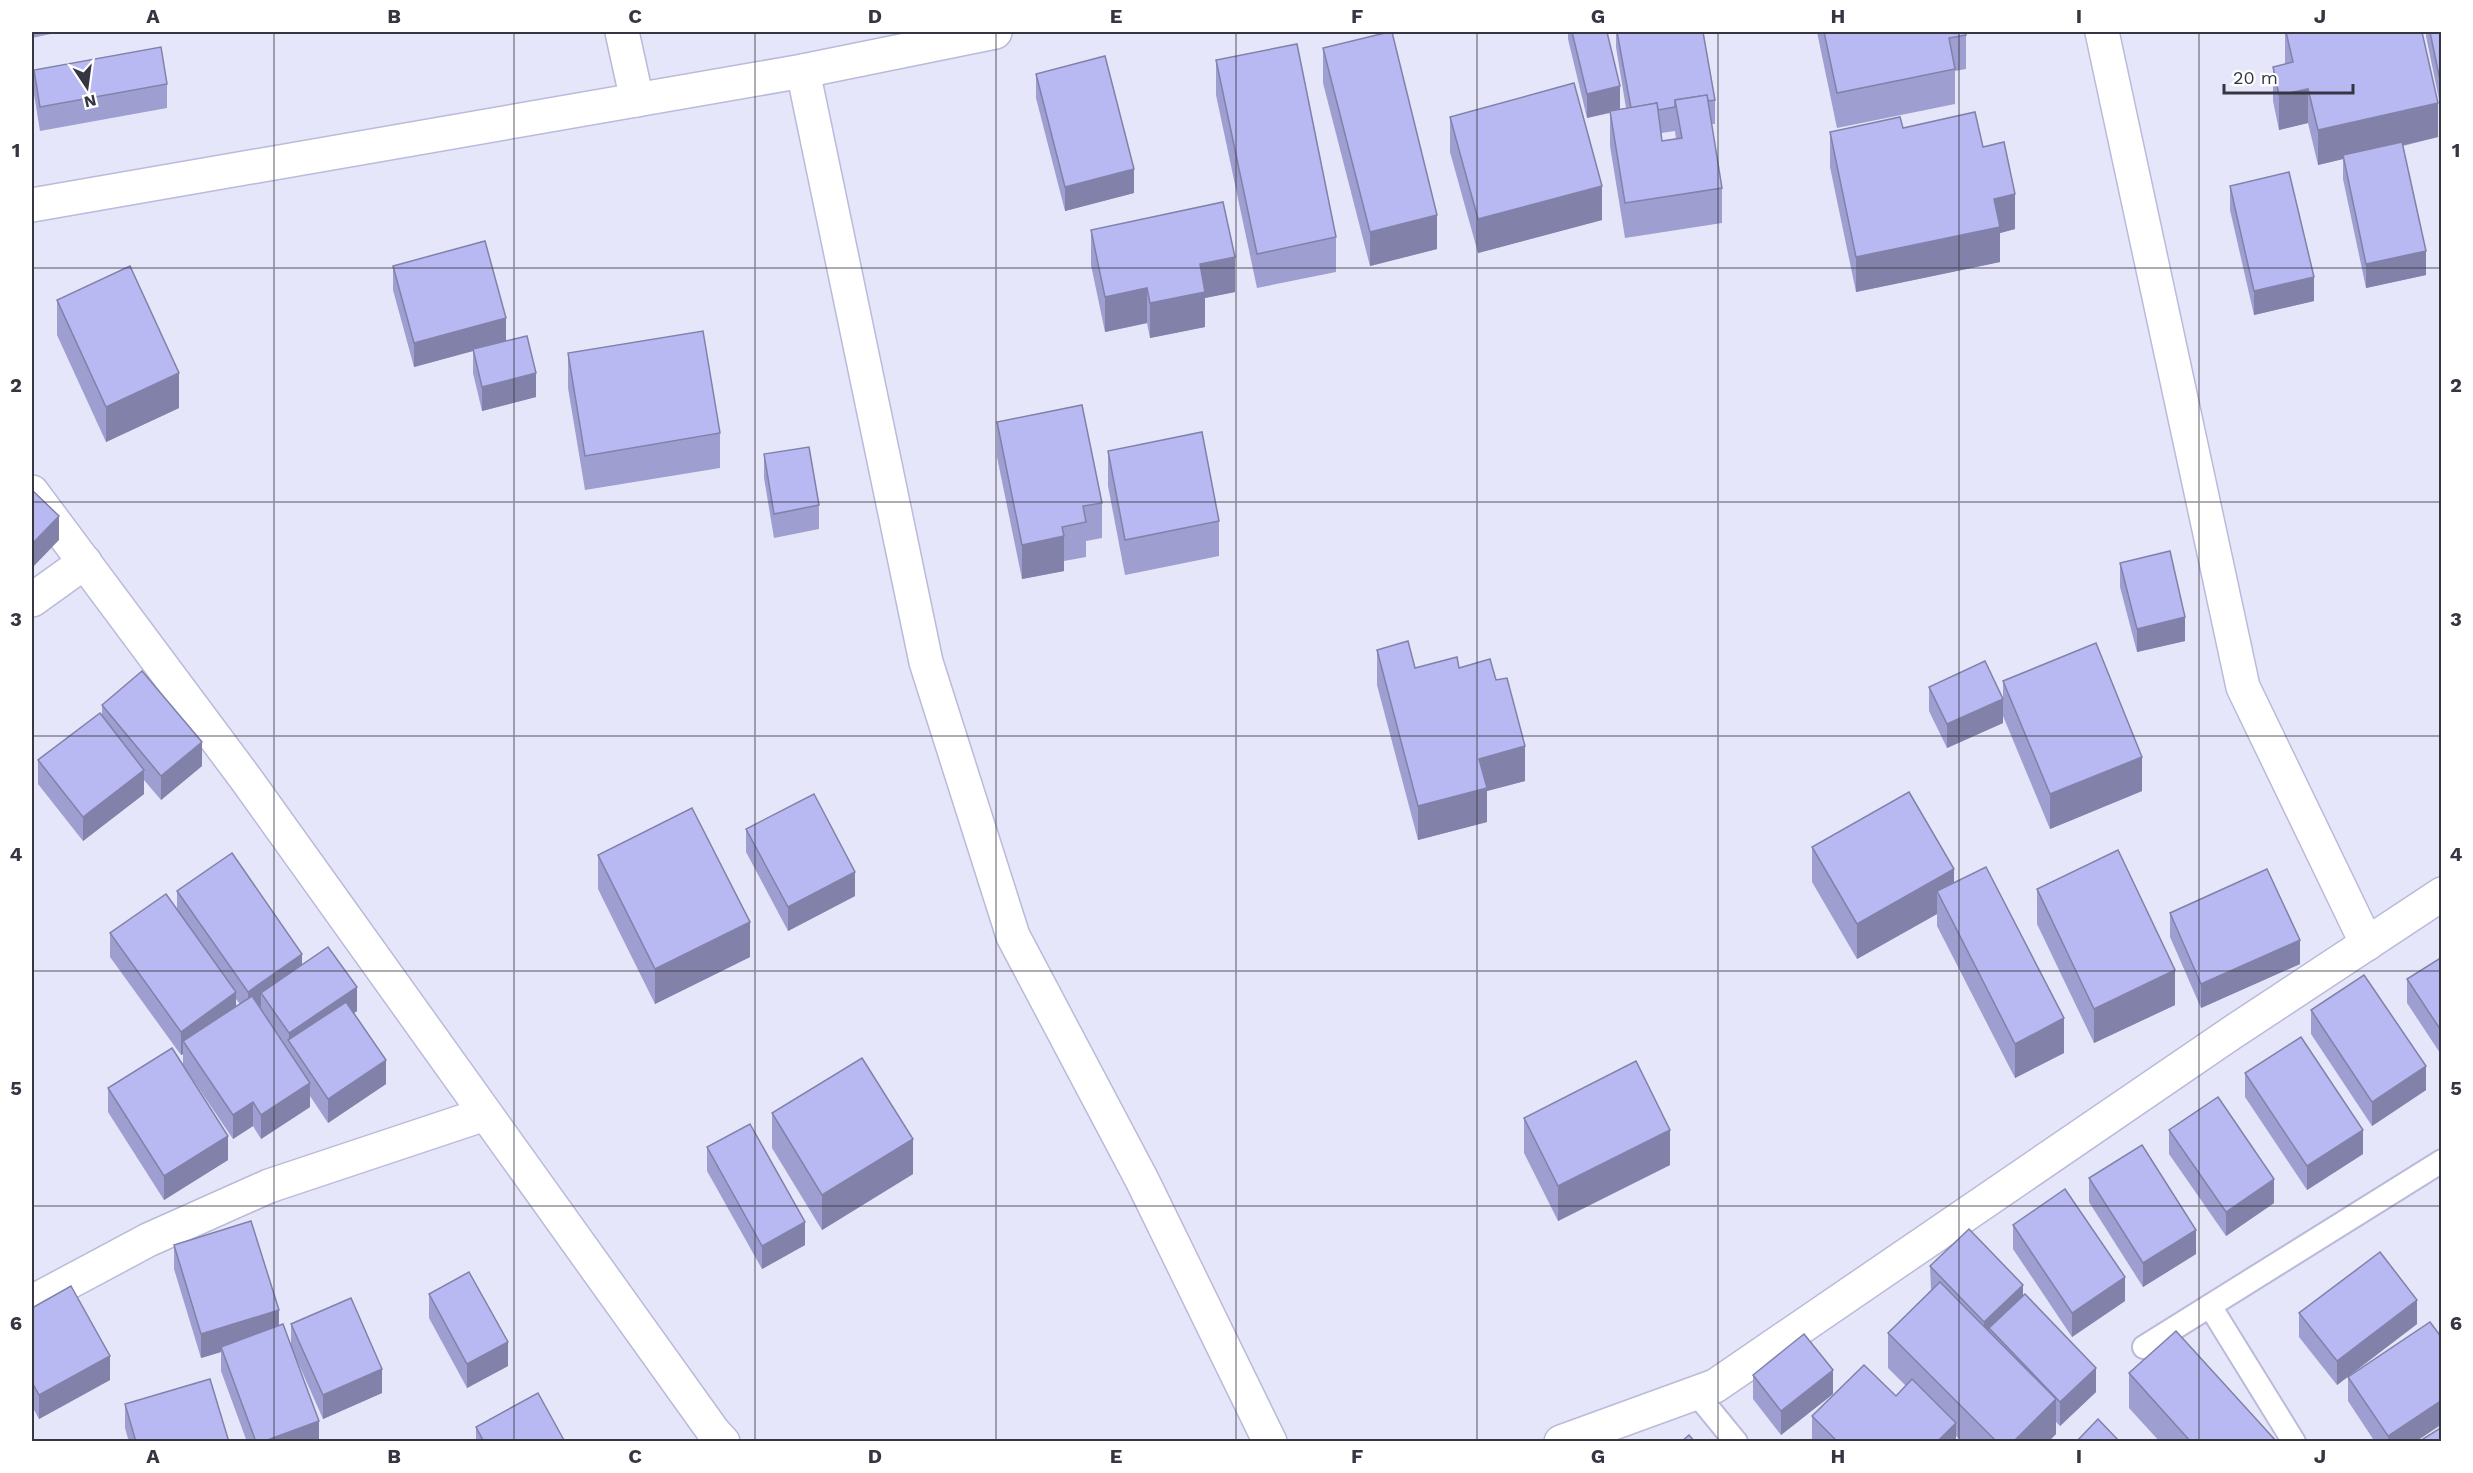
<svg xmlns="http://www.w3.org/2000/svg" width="2473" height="1473" font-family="'Work Sans',sans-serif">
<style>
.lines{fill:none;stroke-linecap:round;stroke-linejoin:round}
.lane-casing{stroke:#babada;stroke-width:26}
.street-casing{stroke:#babada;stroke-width:36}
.secondary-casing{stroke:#babada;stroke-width:36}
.lane{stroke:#fff;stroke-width:22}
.street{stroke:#fff;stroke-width:33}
.secondary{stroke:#fff;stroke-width:33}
.wall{fill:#9e9ed0;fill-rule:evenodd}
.shaded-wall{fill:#8181a9}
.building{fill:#b8b8f2;stroke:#8181a9;stroke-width:1.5}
.grid{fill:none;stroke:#363643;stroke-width:1.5;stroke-opacity:0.55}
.neatline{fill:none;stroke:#363643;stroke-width:2}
.grid-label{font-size:20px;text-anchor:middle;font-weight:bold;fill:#363643}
</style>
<rect width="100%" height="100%" fill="#e5e6fa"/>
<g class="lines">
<g class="lane-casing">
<g id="lane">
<path d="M 2210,1306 L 2294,1442"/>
<path d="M 2144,1347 L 2442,1161"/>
<path d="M 1696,1393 L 1736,1442"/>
</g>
</g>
<g class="street-casing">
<g id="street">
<path d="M 622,32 L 637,100"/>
<path d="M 2102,32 L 2243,687 L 2367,944"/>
<path d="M 803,71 L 926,662 L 1013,936 L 1142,1180 L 1270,1442"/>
<path d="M 32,205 L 803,71 L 995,32"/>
<path d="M 32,600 L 85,562"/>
<path d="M 32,1302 L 148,1240 L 269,1186 L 485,1114"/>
<path d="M 1561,1442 L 1715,1386 L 2230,1034 L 2442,894"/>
</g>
</g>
<g class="secondary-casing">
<path id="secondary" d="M 32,492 L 246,779 L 713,1431 L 723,1442"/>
</g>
<use href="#lane" class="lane"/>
<use href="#street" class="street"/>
<use href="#secondary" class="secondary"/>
</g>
<g class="wall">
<path d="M 32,32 L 60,32 L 32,38 Z"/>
<path d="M 1568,32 L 1607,32 L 1620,109 L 1626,108 L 1616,47 L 1616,32 L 1703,32 L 1715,100 L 1715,124 L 1711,124 L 1722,188 L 1722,223 L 1625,238 L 1610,146 L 1610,113 L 1587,118 L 1568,39 ZM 1675,131 L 1676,139 L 1662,141 L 1661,133 Z"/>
<path d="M 1817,32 L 1966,32 L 1966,69 L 1955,71 L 1955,104 L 1837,128 Z"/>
<path d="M 2285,32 L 2422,32 L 2438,137 L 2403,146 L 2426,275 L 2366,288 L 2343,179 L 2343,159 L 2318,165 L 2308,123 L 2279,130 L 2273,101 L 2273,67 L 2285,64 Z"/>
<path d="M 2426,32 L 2442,32 L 2442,114 L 2426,36 Z"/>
<path d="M 1323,48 L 1437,249 L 1370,266 L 1323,83 Z"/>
<path d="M 1216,60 L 1336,237 L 1336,272 L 1257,288 L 1216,95 Z"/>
<path d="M 34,70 L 167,84 L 167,108 L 40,131 L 34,94 Z"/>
<path d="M 1036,74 L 1134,193 L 1065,211 L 1036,98 Z"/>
<path d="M 1450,117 L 1602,220 L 1478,253 L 1450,152 Z"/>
<path d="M 1903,128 L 1983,147 L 2015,229 L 2000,233 L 2000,262 L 1856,292 L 1830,167 L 1830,132 Z"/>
<path d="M 2230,186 L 2314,301 L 2254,315 L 2230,210 Z"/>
<path d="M 1091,230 L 1235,292 L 1205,298 L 1205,327 L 1150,338 L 1147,323 L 1105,332 L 1091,265 Z"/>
<path d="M 393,266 L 506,341 L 536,397 L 482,411 L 473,373 L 473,351 L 414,367 L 393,290 Z"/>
<path d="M 57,300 L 179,408 L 106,442 L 57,335 Z"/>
<path d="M 568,353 L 720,433 L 720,468 L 585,490 L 568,388 Z"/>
<path d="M 997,422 L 1102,503 L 1102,538 L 1086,541 L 1086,557 L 1064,561 L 1064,571 L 1022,579 L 997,457 Z"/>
<path d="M 1108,451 L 1219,521 L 1219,556 L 1125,575 L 1108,486 Z"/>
<path d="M 764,454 L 819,505 L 819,529 L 774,538 L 764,478 Z"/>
<path d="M 2120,563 L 2185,641 L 2137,652 L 2120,587 Z"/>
<path d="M 1377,650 L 1415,668 L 1459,668 L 1496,680 L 1525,781 L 1487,791 L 1487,822 L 1418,840 L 1377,685 Z"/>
<path d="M 2003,681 L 2142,791 L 2050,829 L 2003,716 Z"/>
<path d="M 1929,687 L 2003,723 L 1947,748 L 1929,711 Z"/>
<path d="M 102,705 L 202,766 L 161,800 L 144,780 L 144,794 L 83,841 L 38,784 L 38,760 L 102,715 Z"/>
<path d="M 746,829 L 855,896 L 788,931 L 746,852 Z"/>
<path d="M 1812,847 L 1954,883 L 2064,1053 L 2015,1078 L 1937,926 L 1937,914 L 1857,959 L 1812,882 Z"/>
<path d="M 598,855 L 750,957 L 655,1004 L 598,889 Z"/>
<path d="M 2037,889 L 2175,1005 L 2094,1043 L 2037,924 Z"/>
<path d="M 177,891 L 302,965 L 357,1011 L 354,1013 L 386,1084 L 328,1123 L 310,1096 L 310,1107 L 261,1139 L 253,1126 L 233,1139 L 183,1065 L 183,1054 L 181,1055 L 110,957 L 110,933 L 177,909 ZM 236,999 L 240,1004 L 236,1007 Z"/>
<path d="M 2170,913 L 2300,964 L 2201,1008 L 2170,937 Z"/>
<path d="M 2442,957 L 2442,1056 L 2407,1003 L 2407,979 Z"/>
<path d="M 2311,1010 L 2426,1090 L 2372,1126 L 2311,1034 Z"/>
<path d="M 2245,1073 L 2363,1154 L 2307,1190 L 2245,1097 Z"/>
<path d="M 108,1088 L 228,1160 L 164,1200 L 108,1112 Z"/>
<path d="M 772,1113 L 913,1174 L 822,1230 L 772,1148 Z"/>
<path d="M 1524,1118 L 1670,1165 L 1558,1221 L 1524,1153 Z"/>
<path d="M 2169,1130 L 2274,1203 L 2226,1236 L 2169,1154 Z"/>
<path d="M 707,1147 L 805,1245 L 762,1269 L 707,1171 Z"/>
<path d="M 2089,1178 L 2196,1254 L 2143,1287 L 2089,1202 Z"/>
<path d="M 2013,1225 L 2125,1301 L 2072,1337 L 2013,1249 Z"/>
<path d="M 174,1245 L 279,1326 L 291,1346 L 291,1324 L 382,1393 L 323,1419 L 296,1358 L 319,1442 L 247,1442 L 221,1371 L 221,1352 L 201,1358 L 174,1269 Z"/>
<path d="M 1930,1266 L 2023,1296 L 2096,1392 L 2060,1426 L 2056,1422 L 2056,1434 L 2048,1442 L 1962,1442 L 1956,1436 L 1956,1442 L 1812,1442 L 1812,1416 L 1896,1396 L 1906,1386 L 1888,1368 L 1888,1333 L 1931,1290 Z"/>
<path d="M 429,1294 L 508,1366 L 467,1388 L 429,1318 Z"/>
<path d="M 32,1308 L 110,1380 L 39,1419 L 32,1406 Z"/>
<path d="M 2299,1313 L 2417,1324 L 2337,1385 L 2299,1337 Z"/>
<path d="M 2442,1338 L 2442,1424 L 2415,1442 L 2375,1442 L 2348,1401 L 2348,1377 Z"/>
<path d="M 2129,1373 L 2277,1442 L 2160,1442 L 2129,1408 Z"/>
<path d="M 1753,1375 L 1833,1394 L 1781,1435 L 1753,1399 Z"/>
<path d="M 125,1404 L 229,1442 L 129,1442 L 125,1428 Z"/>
<path d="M 476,1427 L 565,1442 L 476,1442 Z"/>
</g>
<g class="shaded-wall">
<path d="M 1620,86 L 1620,110 L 1587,118 L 1587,94 Z"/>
<path d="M 2308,89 L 2308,123 L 2279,130 L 2279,95 Z"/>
<path d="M 2438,103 L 2438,137 L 2344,159 L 2343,155 L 2343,159 L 2318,165 L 2318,130 Z"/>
<path d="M 1134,169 L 1134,193 L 1065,211 L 1065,187 Z"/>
<path d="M 1602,186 L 1602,220 L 1478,253 L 1478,219 Z"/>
<path d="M 2015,194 L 2015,229 L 2000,233 L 2000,262 L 1856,292 L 1856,257 L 1994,199 Z"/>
<path d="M 1437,215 L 1437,249 L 1370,266 L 1370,232 Z"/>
<path d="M 2426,251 L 2426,275 L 2366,288 L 2366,264 Z"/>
<path d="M 1235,257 L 1235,292 L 1205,298 L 1205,327 L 1150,338 L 1150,303 L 1200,264 Z"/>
<path d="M 2314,277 L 2314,301 L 2254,315 L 2254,291 Z"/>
<path d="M 1147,288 L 1147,323 L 1105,332 L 1105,297 Z"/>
<path d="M 506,318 L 506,342 L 414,367 L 414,343 Z"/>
<path d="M 179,373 L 179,408 L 106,442 L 106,407 Z"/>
<path d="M 536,373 L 536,397 L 482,411 L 482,387 Z"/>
<path d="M 59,516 L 59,540 L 32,568 L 32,544 Z"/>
<path d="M 1064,536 L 1064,571 L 1022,579 L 1022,545 Z"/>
<path d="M 2185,617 L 2185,641 L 2137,652 L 2137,629 Z"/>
<path d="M 2003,699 L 2003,723 L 1947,748 L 1947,724 Z"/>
<path d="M 202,742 L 202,766 L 161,800 L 161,776 Z"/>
<path d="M 1525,746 L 1525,781 L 1487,791 L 1487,822 L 1418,840 L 1418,806 L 1479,759 Z"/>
<path d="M 2142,757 L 2142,791 L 2050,829 L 2050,794 Z"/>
<path d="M 144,770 L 144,794 L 83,841 L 83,817 Z"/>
<path d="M 1954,869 L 1954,904 L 1937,891 L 1937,914 L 1857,959 L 1857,924 Z"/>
<path d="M 855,872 L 855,896 L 788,931 L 788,907 Z"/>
<path d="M 750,922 L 750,957 L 655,1004 L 655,969 Z"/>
<path d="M 2300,940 L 2300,964 L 2201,1008 L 2201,984 Z"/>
<path d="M 302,954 L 302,978 L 261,993 L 261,1007 L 248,1016 L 248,992 Z"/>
<path d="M 2175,970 L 2175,1005 L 2094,1043 L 2094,1009 Z"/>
<path d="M 357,987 L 357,1011 L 296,1052 L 289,1041 L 289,1033 Z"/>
<path d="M 236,992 L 236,1016 L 183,1041 L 183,1054 L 181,1055 L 181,1032 Z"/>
<path d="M 2064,1018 L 2064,1053 L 2015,1078 L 2015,1044 Z"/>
<path d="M 386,1060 L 386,1084 L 328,1123 L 328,1099 Z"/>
<path d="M 2426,1066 L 2426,1090 L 2372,1126 L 2372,1102 Z"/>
<path d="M 310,1083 L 310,1107 L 261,1139 L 261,1115 Z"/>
<path d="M 253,1102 L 253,1126 L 233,1139 L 233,1115 Z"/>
<path d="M 1670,1130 L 1670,1165 L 1558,1221 L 1558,1186 Z"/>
<path d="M 2363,1130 L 2363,1154 L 2307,1190 L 2307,1166 Z"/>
<path d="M 228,1136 L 228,1160 L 164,1200 L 164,1176 Z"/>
<path d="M 913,1139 L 913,1174 L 822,1230 L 822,1195 Z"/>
<path d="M 2274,1179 L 2274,1203 L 2226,1236 L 2226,1212 Z"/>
<path d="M 805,1222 L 805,1245 L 762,1269 L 762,1246 Z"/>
<path d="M 2196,1230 L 2196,1254 L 2143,1287 L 2143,1263 Z"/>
<path d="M 2125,1277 L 2125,1301 L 2072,1337 L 2072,1313 Z"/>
<path d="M 2023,1285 L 2023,1309 L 1989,1328 L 1989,1342 L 1984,1346 L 1984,1322 Z"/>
<path d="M 2417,1300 L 2417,1324 L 2337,1385 L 2337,1361 Z"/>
<path d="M 279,1310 L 279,1334 L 221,1347 L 221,1352 L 201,1358 L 201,1334 Z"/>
<path d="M 508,1342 L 508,1366 L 467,1388 L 467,1364 Z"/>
<path d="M 110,1356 L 110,1380 L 39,1419 L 39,1395 Z"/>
<path d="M 2096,1368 L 2096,1392 L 2060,1426 L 2060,1402 Z"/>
<path d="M 382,1369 L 382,1393 L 323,1419 L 323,1395 Z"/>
<path d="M 1833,1370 L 1833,1394 L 1781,1435 L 1781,1411 Z"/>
<path d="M 2056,1399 L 2056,1434 L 2048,1442 L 2013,1442 Z"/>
<path d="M 2442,1400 L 2442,1424 L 2415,1442 L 2388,1442 L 2388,1436 Z"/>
<path d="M 319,1421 L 319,1442 L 262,1442 Z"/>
<path d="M 1956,1423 L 1956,1442 L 1939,1442 L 1939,1440 Z"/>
</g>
<g class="building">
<path d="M 1389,32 L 1392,32 L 1437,215 L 1370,232 L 1323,48 Z"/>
<path d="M 1572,32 L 1607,32 L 1620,86 L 1587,94 Z"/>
<path d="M 1617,32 L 1703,32 L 1715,100 L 1708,101 L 1707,95 L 1675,100 L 1675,107 L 1658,110 L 1657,103 L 1631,108 Z"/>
<path d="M 1824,32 L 1966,32 L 1966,35 L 1949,38 L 1955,69 L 1837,93 Z"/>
<path d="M 2286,32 L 2422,32 L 2438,103 L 2318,130 L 2308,89 L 2279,95 L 2273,67 L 2293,62 Z"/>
<path d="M 2430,32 L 2442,32 L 2442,90 Z"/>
<path d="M 1297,44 L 1336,237 L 1257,254 L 1216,60 Z"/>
<path d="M 161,47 L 167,84 L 40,107 L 34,70 Z"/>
<path d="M 1105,56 L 1134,169 L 1065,187 L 1036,74 Z"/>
<path d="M 1574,83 L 1602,186 L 1478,219 L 1450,117 Z"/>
<path d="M 1707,95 L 1722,188 L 1625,203 L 1610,111 L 1657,103 L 1662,141 L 1682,138 L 1675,100 Z"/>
<path d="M 1975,112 L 1983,147 L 2004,142 L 2015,194 L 1994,199 L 2000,227 L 1856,257 L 1830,132 L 1900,117 L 1903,128 Z"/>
<path d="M 2402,142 L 2426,251 L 2366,264 L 2343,155 Z"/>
<path d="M 2289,172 L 2314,277 L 2254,291 L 2230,186 Z"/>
<path d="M 1223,202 L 1235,257 L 1200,264 L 1205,292 L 1150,303 L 1147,288 L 1105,297 L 1091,230 Z"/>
<path d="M 485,241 L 506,318 L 414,343 L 393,266 Z"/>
<path d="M 130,266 L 179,373 L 106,407 L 57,300 Z"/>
<path d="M 703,331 L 720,433 L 585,456 L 568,353 Z"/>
<path d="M 527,336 L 536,373 L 482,387 L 473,349 Z"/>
<path d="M 1082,405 L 1102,503 L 1083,506 L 1086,522 L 1062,527 L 1064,536 L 1022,545 L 997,422 Z"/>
<path d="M 1202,432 L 1219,521 L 1125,540 L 1108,451 Z"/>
<path d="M 809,447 L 819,505 L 774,514 L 764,454 Z"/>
<path d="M 32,490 L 59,516 L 32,544 Z"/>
<path d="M 2170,551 L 2185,617 L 2137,629 L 2120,563 Z"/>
<path d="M 1408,641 L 1415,668 L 1457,657 L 1459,668 L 1490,659 L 1496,680 L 1507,678 L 1525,746 L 1479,759 L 1487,788 L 1418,806 L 1377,650 Z"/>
<path d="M 2096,643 L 2142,757 L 2050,794 L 2003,681 Z"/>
<path d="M 1985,661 L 2003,699 L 1947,724 L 1929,687 Z"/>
<path d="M 142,671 L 202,742 L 161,776 L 102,705 Z"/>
<path d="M 100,713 L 144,770 L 83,817 L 38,760 Z"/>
<path d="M 1909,792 L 1954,869 L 1857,924 L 1812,847 Z"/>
<path d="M 814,794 L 855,872 L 788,907 L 746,829 Z"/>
<path d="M 692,808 L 750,922 L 655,969 L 598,855 Z"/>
<path d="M 2118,850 L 2175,970 L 2094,1009 L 2037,889 Z"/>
<path d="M 232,853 L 302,954 L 248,992 L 177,891 Z"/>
<path d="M 1986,867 L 2064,1018 L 2015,1044 L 1937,891 Z"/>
<path d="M 2267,869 L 2300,940 L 2201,984 L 2170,913 Z"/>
<path d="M 166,894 L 236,992 L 181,1032 L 110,933 Z"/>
<path d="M 328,947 L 357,987 L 289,1033 L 261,993 Z"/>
<path d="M 2442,957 L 2442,1032 L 2407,979 Z"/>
<path d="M 2364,975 L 2426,1066 L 2372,1102 L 2311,1010 Z"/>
<path d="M 252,996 L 310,1083 L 261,1115 L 253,1102 L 233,1115 L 183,1041 Z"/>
<path d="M 346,1002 L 386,1060 L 328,1099 L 288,1040 Z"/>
<path d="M 2301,1037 L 2363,1130 L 2307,1166 L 2245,1073 Z"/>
<path d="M 172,1048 L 228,1136 L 164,1176 L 108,1088 Z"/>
<path d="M 862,1058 L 913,1139 L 822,1195 L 772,1113 Z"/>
<path d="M 1636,1061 L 1670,1130 L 1558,1186 L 1524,1118 Z"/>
<path d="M 2218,1097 L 2274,1179 L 2226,1212 L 2169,1130 Z"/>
<path d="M 750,1124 L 805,1222 L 762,1246 L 707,1147 Z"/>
<path d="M 2142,1145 L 2196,1230 L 2143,1263 L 2089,1178 Z"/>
<path d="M 2065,1189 L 2125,1277 L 2072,1313 L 2013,1225 Z"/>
<path d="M 251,1221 L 279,1310 L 201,1334 L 174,1245 Z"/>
<path d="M 1969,1229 L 2023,1285 L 1984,1322 L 1930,1266 Z"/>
<path d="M 2380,1252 L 2417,1300 L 2337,1361 L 2299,1313 Z"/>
<path d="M 469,1272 L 508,1342 L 467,1364 L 429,1294 Z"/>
<path d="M 1940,1282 L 2056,1399 L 2013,1442 L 1997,1442 L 1888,1333 Z"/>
<path d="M 71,1286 L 110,1356 L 39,1395 L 32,1382 L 32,1308 Z"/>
<path d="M 2025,1294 L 2096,1368 L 2060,1402 L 1989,1328 Z"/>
<path d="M 351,1298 L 382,1369 L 323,1395 L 291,1324 Z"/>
<path d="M 2430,1322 L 2442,1338 L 2442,1400 L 2388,1436 L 2348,1377 Z"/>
<path d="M 283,1324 L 319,1421 L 262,1442 L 256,1442 L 221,1347 Z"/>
<path d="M 2176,1331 L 2277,1442 L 2191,1442 L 2129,1373 Z"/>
<path d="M 1804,1334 L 1833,1370 L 1781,1411 L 1753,1375 Z"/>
<path d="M 1864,1365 L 1896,1396 L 1912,1379 L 1956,1423 L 1939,1440 L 1940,1442 L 1838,1442 L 1812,1416 Z"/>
<path d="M 210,1379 L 229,1442 L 136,1442 L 125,1404 Z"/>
<path d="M 538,1393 L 565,1442 L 484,1442 L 476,1427 Z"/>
<path d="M 2098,1419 L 2120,1442 L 2076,1442 Z"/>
<path d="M 2442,1427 L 2442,1442 L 2418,1442 Z"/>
<path d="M 1689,1435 L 1695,1442 L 1681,1442 Z"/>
</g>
<path class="grid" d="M 274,32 L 274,1442M 514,32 L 514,1442M 755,32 L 755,1442M 996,32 L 996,1442M 1236,32 L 1236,1442M 1477,32 L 1477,1442M 1718,32 L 1718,1442M 1959,32 L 1959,1442M 2199,32 L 2199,1442M 32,268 L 2442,268M 32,502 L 2442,502M 32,736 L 2442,736M 32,971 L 2442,971M 32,1206 L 2442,1206"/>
<rect width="2473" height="1473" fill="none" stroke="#ffffff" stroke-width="66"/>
<g transform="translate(87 87) rotate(167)" stroke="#ffffff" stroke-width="4.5" paint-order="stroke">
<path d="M0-4.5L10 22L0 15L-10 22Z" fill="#363643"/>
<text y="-9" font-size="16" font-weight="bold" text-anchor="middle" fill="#363643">N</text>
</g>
<path d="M2224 84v9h129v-9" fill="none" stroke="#363643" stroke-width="3"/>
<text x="2233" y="84" font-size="18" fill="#363643" stroke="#ffffff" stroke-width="4.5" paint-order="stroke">20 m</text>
<rect x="33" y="33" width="2407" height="1407" class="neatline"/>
<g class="grid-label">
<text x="153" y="23">A</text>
<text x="394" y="23">B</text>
<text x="635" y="23">C</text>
<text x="875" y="23">D</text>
<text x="1116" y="23">E</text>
<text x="1357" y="23">F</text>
<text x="1598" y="23">G</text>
<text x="1838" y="23">H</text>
<text x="2079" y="23">I</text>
<text x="2320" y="23">J</text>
<text x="16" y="157">1</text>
<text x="2456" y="157">1</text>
<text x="16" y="392">2</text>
<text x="2456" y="392">2</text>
<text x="16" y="626">3</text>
<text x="2456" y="626">3</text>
<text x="16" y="861">4</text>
<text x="2456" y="861">4</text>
<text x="16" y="1095">5</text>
<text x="2456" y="1095">5</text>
<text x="16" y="1330">6</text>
<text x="2456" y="1330">6</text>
<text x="153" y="1463">A</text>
<text x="394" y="1463">B</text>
<text x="635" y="1463">C</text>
<text x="875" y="1463">D</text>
<text x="1116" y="1463">E</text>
<text x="1357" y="1463">F</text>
<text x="1598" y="1463">G</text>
<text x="1838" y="1463">H</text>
<text x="2079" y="1463">I</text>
<text x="2320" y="1463">J</text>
</g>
</svg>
